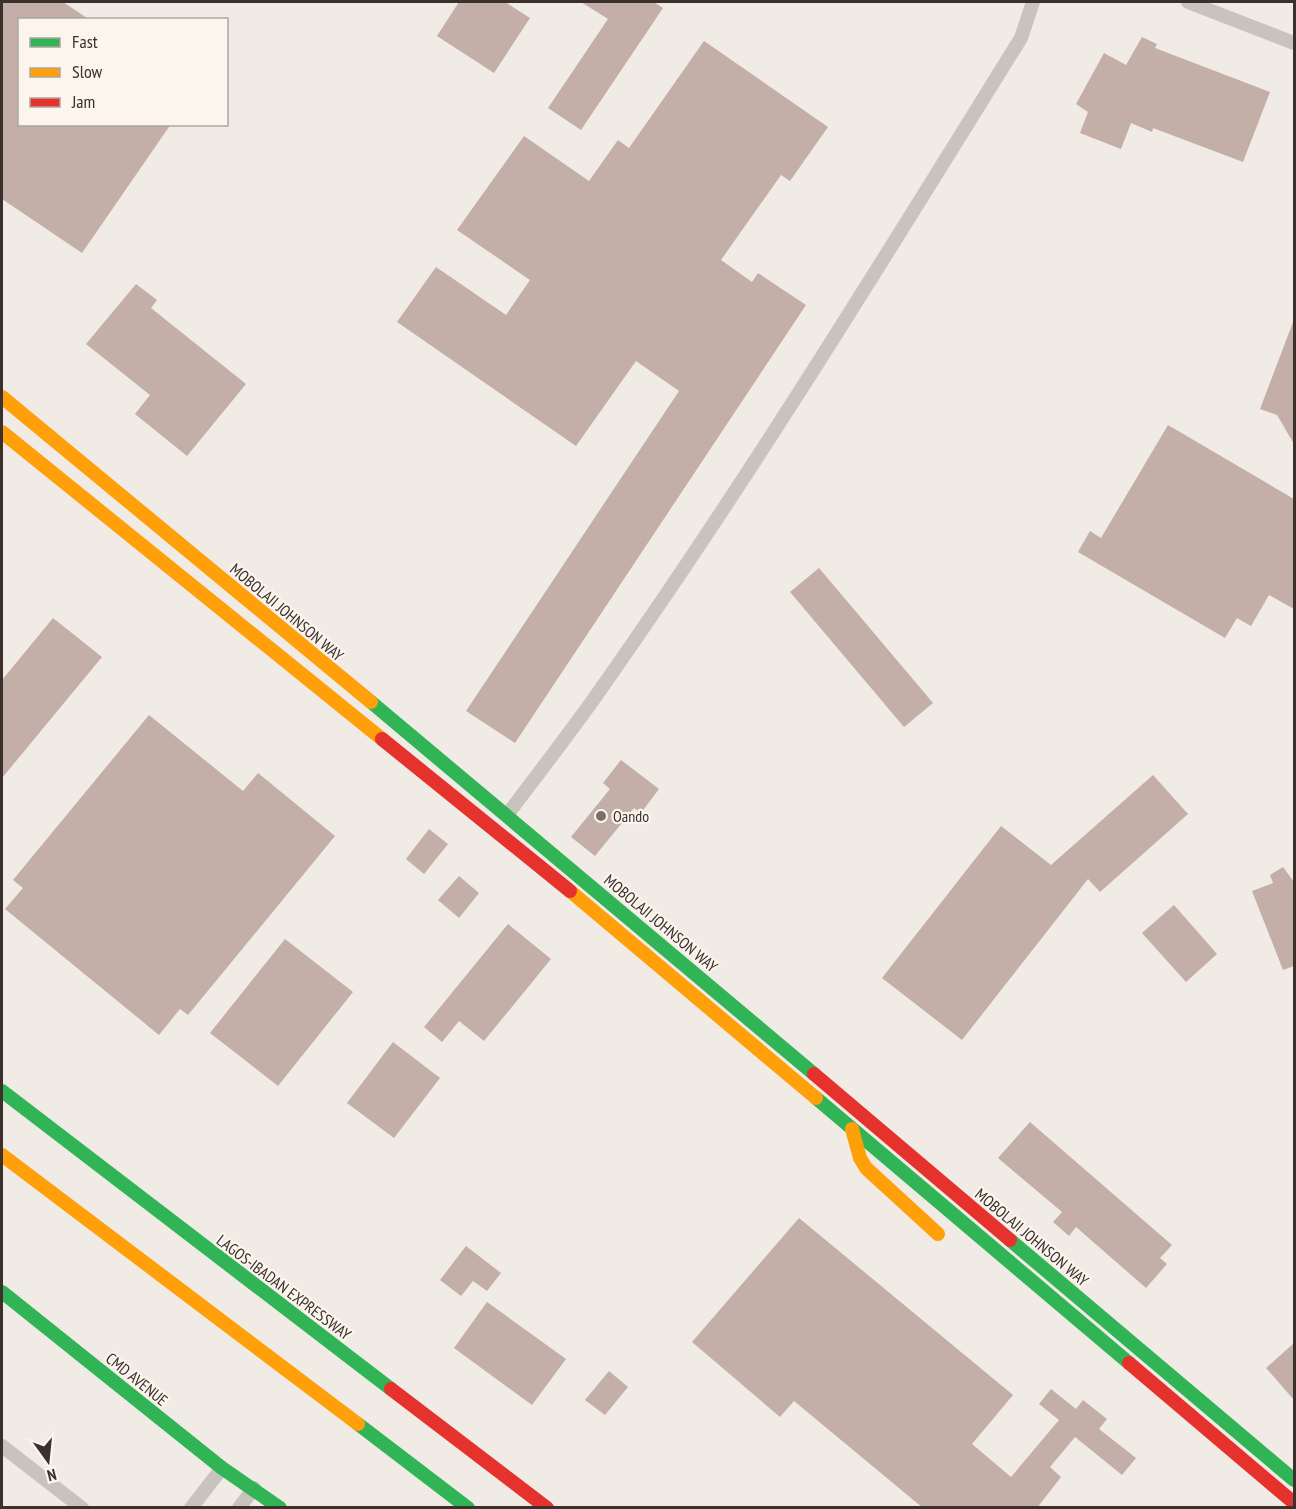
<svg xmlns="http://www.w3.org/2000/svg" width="1296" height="1509" font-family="'PT Sans Narrow',sans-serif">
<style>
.building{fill:#c3afa7}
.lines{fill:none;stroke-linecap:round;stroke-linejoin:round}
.street{stroke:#c9c3be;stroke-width:14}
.fast{stroke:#30b455;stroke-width:14}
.slow{stroke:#ff9f0a;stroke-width:14}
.jam{stroke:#e5322d;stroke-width:14}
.poi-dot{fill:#7a716c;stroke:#fbf5ee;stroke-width:2}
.labels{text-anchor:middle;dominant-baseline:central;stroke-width:4.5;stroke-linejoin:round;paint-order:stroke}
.street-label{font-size:16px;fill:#3b302b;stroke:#fbf5ee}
.poi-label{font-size:16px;fill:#3b302b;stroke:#fbf5ee;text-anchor:start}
</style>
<rect width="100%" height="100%" fill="#f0ebe5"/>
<g class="building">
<path d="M 2,2 L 63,2 L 90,20 L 20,20 L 20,124 L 171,124 L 82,253 L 2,199 Z"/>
<path d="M 459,2 L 505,2 L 530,18 L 494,73 L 437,36 Z"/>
<path d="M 581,2 L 654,2 L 663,8 L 581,130 L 548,108 L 608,19 Z"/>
<path d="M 1142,37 L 1157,44 L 1155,48 L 1270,92 L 1243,162 L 1153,128 L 1152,132 L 1131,123 L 1121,149 L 1080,133 L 1088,112 L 1076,104 L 1104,53 L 1126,65 Z"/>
<path d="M 704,41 L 828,127 L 790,181 L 781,175 L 721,260 L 752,282 L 758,273 L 806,305 L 515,743 L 466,711 L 679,391 L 636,361 L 576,446 L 397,322 L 436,267 L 506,315 L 530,280 L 457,230 L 524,136 L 589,181 L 618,140 L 629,148 Z"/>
<path d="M 136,284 L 157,300 L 151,308 L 246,384 L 187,456 L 135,414 L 150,395 L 86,344 Z"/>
<path d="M 1293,322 L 1294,322 L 1294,444 L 1277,415 L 1260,409 Z"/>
<path d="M 1168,425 L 1294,499 L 1294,609 L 1269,595 L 1251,626 L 1237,618 L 1225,638 L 1078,552 L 1090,531 L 1101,538 Z"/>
<path d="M 819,568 L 933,703 L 904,727 L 790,592 Z"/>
<path d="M 53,618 L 102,657 L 2,778 L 2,680 Z"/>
<path d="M 149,715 L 243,791 L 258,773 L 335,836 L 188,1015 L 180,1009 L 159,1035 L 5,909 L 23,888 L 13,880 Z"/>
<path d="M 621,760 L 659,789 L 641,813 L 634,808 L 595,856 L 571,837 L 610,789 L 603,783 Z"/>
<path d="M 1153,775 L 1188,814 L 1100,892 L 1088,879 L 962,1040 L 882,978 L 1001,826 L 1051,865 Z"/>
<path d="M 429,829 L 448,844 L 424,874 L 406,859 Z"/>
<path d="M 1283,867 L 1294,882 L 1294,966 L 1283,970 L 1252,891 L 1273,883 L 1270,875 Z"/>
<path d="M 459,876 L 479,893 L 459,918 L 438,900 Z"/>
<path d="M 1174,905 L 1217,954 L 1186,982 L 1142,933 Z"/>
<path d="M 508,924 L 551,959 L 484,1041 L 459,1021 L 442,1042 L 424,1027 Z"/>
<path d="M 285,939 L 353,992 L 278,1086 L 210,1033 Z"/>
<path d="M 393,1042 L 440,1078 L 394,1138 L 347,1103 Z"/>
<path d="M 1030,1122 L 1172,1245 L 1160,1258 L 1167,1264 L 1146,1288 L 1076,1227 L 1069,1236 L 1053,1222 L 1062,1212 L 998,1158 Z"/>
<path d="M 799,1218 L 1013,1395 L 972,1444 L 1011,1477 L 1059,1420 L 1039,1404 L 1051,1389 L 1076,1409 L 1083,1400 L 1107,1419 L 1099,1429 L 1136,1458 L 1122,1475 L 1075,1437 L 1050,1467 L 1061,1477 L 1037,1508 L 923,1508 L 794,1401 L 780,1417 L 692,1342 Z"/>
<path d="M 466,1246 L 501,1273 L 487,1291 L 473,1281 L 461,1296 L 440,1280 Z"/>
<path d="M 487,1302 L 566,1359 L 532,1405 L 454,1348 Z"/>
<path d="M 1294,1343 L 1294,1400 L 1266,1368 Z"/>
<path d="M 609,1371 L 628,1387 L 605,1415 L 585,1400 Z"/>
</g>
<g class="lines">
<g class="street">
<path d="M 1188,2 L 1294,43"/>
<path d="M 507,815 C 540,771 574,728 605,683 C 752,474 886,255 1021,38 L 1033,2"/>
<path d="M 2,1446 L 82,1508"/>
<path d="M 191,1508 L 222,1468"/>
<path d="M 239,1508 L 254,1488"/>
</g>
<g class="fast">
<path d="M 371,702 L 814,1074"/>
<path d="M 2,1091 L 391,1389"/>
<path d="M 816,1098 L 1129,1363"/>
<path d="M 1010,1240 L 1294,1480"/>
<path d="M 2,1292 L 222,1468 L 280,1508"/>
<path d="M 358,1424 L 468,1508"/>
</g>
<g class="slow">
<path d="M 2,397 L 371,702"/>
<path d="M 2,432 L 382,739"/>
<path d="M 570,891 L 816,1098"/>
<path d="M 852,1129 L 860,1158 L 866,1168 L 938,1234"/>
<path d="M 2,1155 L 358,1424"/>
</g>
<g class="jam">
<path d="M 382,739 L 570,891"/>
<path d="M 814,1074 L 1010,1240"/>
<path d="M 1129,1363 L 1294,1503"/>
<path d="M 391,1389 L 547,1508"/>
</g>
</g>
<circle class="poi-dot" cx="601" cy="816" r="6"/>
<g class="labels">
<g class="street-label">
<text transform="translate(287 612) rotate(40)">MOBOLAJI JOHNSON WAY</text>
<text transform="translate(661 923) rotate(40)">MOBOLAJI JOHNSON WAY</text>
<text transform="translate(1032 1237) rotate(40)">MOBOLAJI JOHNSON WAY</text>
<text transform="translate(284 1287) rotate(37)">LAGOS-IBADAN EXPRESSWAY</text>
<text transform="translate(137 1379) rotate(39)">CMD AVENUE</text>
</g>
<g class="poi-label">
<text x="613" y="816">Oando</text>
</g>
</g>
<rect width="1296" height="1509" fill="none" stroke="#3b302b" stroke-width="6"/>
<rect x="18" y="18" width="210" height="108" fill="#fbf5ee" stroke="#aea6a0" stroke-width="1.5"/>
<rect x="30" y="38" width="30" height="9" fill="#30b455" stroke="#aea6a0" stroke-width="1.5"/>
<text x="72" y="48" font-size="18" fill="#3b302b">Fast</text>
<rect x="30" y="68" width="30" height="9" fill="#ff9f0a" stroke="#aea6a0" stroke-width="1.5"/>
<text x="72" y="78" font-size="18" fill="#3b302b">Slow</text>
<rect x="30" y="98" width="30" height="9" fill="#e5322d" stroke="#aea6a0" stroke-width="1.5"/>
<text x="72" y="108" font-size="18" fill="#3b302b">Jam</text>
<g transform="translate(48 1461) rotate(165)" stroke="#fbf5ee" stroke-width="4.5" paint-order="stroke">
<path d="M0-4.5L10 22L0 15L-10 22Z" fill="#3b302b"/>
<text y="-9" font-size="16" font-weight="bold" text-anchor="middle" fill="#3b302b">N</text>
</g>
</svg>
